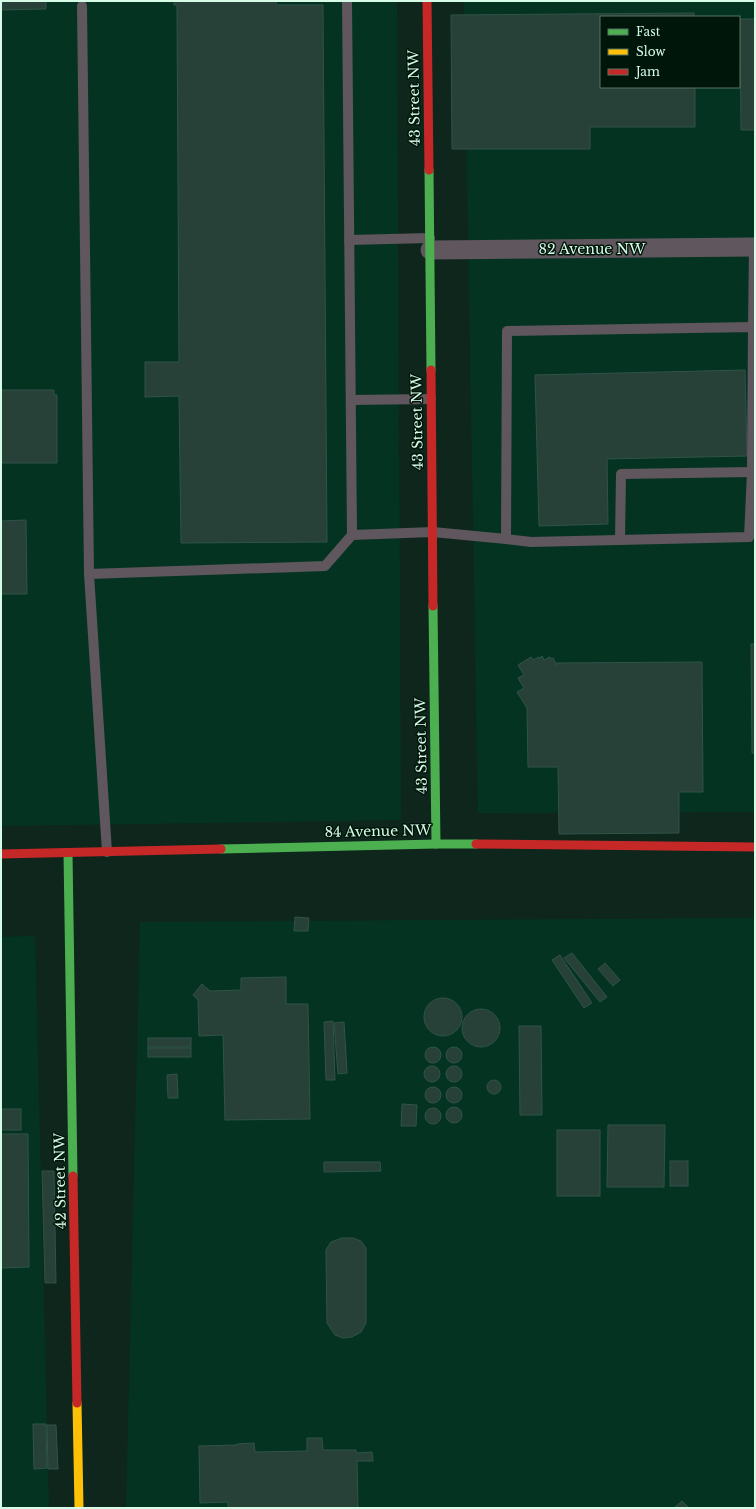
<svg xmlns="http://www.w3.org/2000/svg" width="756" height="1509" font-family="'Libre Baskerville',serif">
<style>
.built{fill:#043421;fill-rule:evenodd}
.building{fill:#274038;stroke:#30534a}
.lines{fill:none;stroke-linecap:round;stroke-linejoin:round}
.lane{stroke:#60565d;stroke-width:10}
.street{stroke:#60565d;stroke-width:19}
.fast{stroke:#4caf50;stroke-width:9}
.slow{stroke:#ffc107;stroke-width:9}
.jam{stroke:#c62828;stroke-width:9}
.labels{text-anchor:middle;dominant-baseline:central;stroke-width:3;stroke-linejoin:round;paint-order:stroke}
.street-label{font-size:14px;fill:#d6fce7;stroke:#00160a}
</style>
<rect width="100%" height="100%" fill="#0e261c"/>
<g class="built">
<path d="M 1,1 L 397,1 L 401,820 L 1,826 Z"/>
<path d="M 464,1 L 755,1 L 755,812 L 478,813 ZM 601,17 L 739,17 L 739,87 L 601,87 Z"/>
<path d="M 755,918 L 755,1508 L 126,1508 L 140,922 Z"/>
<path d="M 35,936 L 49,1508 L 1,1508 L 1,937 Z"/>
</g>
<g class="building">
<path d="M 1,1 L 46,1 L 46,9 L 1,10 Z"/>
<path d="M 174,1 L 276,1 L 276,5 L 323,5 L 327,542 L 181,543 L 179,396 L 145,397 L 145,362 L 179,362 L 177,5 L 174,5 Z"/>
<path d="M 694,13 L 694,17 L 601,17 L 601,87 L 695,87 L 695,127 L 590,127 L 590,149 L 452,149 L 451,15 Z"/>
<path d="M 740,19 L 755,19 L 755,130 L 741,130 Z"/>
<path d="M 745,370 L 747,456 L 607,459 L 608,524 L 539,526 L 535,375 Z"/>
<path d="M 1,390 L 54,390 L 54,395 L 57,395 L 57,463 L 1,463 Z"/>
<path d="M 26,520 L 27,594 L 1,594 L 1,521 Z"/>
<path d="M 751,644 L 755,644 L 755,753 L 752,753 Z"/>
<path d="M 542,656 L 544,660 L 550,657 L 551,659 L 553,658 L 557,665 L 557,663 L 702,662 L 703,792 L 679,792 L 679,833 L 559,834 L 558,767 L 528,767 L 527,708 L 517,692 L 524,688 L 518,678 L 524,675 L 518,665 L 531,657 L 533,660 L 539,657 L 540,658 Z"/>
<path d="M 295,917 L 309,918 L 308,931 L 294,931 Z"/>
<path d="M 572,953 L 607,997 L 600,1002 L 564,958 Z"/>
<path d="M 560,955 L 592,1003 L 584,1008 L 552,960 Z"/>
<path d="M 605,963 L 620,980 L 613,986 L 598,969 Z"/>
<path d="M 286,977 L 286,1004 L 308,1004 L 310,1119 L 225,1120 L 223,1035 L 199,1036 L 198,1000 L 193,995 L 202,984 L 210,991 L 241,990 L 241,978 Z"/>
<circle cx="443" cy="1017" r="19"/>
<circle cx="481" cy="1028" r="19"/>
<path d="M 333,1021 L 335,1080 L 326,1080 L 324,1022 Z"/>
<path d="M 344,1022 L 347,1073 L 338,1074 L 334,1023 Z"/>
<path d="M 519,1026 L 541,1026 L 542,1115 L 520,1115 Z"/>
<rect x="148" y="1038" width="43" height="9"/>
<circle cx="433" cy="1055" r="8"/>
<circle cx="454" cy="1055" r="8"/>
<rect x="148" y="1048" width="43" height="9"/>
<circle cx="432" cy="1074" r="8"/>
<circle cx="454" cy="1074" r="8"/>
<path d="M 177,1074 L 178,1098 L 168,1098 L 167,1075 Z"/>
<circle cx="494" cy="1087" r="7"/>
<circle cx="454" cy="1095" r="8"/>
<circle cx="433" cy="1095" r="8"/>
<path d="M 402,1104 L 417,1105 L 416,1126 L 401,1126 Z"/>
<circle cx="454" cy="1115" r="8"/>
<circle cx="433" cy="1116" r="8"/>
<rect x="1" y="1109" width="20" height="21"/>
<path d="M 608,1125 L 665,1125 L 664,1187 L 607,1187 Z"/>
<rect x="557" y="1130" width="43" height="66"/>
<path d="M 1,1134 L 28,1134 L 29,1267 L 1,1268 Z"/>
<rect x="670" y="1161" width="18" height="25"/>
<path d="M 324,1162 L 380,1162 L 381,1171 L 324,1172 Z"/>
<path d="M 42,1171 L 54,1171 L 56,1283 L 45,1283 Z"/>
<path d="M 342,1238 L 353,1238 L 361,1241 L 366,1248 L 366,1323 L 361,1332 L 352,1337 L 343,1338 L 335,1335 L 327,1323 L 326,1250 L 331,1242 Z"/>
<path d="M 33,1424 L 46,1424 L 47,1468 L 34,1469 Z"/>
<path d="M 47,1425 L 56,1425 L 58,1469 L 48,1469 Z"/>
<path d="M 307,1438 L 322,1438 L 323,1450 L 356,1450 L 356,1453 L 372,1452 L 373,1461 L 357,1461 L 358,1508 L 228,1508 L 228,1502 L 200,1503 L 199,1446 L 237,1445 L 237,1444 L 254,1443 L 255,1452 L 307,1451 Z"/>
<path d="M 682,1501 L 689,1508 L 674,1508 Z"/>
</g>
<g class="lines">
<g class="lane">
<path d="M 347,1 L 352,535 L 433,532 L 506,539 L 507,331 L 753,327 L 752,472 L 749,537 L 531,542 L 506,539"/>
<path d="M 82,6 L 89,574"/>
<path d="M 349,240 L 430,238"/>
<path d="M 754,247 L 753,327 L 755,327"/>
<path d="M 351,400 L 431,399"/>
<path d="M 620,540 L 621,474 L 752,472"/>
<path d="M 107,852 L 89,574 L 325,566 L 352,535"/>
</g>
<path class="street" d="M 430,250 L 755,247"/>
<g class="fast">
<path d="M 429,170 L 431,370"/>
<path d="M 433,606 L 436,844"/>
<path d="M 221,849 L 436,844 L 476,844"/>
<path d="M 68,853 L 73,1176"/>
</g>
<path class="slow" d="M 77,1403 L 79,1508"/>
<g class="jam">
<path d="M 427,1 L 429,170"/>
<path d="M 431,370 L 433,606"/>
<path d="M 476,844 L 755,847"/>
<path d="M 1,854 L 221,849"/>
<path d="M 73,1176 L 77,1403"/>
</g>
</g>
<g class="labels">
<g class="street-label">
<text transform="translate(414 98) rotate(-91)">43 Street NW</text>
<text x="592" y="249">82 Avenue NW</text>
<text transform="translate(417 422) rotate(-91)">43 Street NW</text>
<text transform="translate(421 746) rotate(-91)">43 Street NW</text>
<text transform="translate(378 831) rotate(-1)">84 Avenue NW</text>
<text transform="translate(60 1181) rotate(-91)">42 Street NW</text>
</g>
</g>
<rect width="756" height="1509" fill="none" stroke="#d6fce7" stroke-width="4"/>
<rect x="600" y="16" width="140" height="72" fill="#00160a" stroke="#567262"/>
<rect x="608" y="29" width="20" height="6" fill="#4caf50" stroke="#567262"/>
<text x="636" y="36" font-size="12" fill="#d6fce7">Fast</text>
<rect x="608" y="49" width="20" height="6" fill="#ffc107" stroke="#567262"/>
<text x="636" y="56" font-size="12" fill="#d6fce7">Slow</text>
<rect x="608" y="69" width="20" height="6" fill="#c62828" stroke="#567262"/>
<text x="636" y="76" font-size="12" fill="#d6fce7">Jam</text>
</svg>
